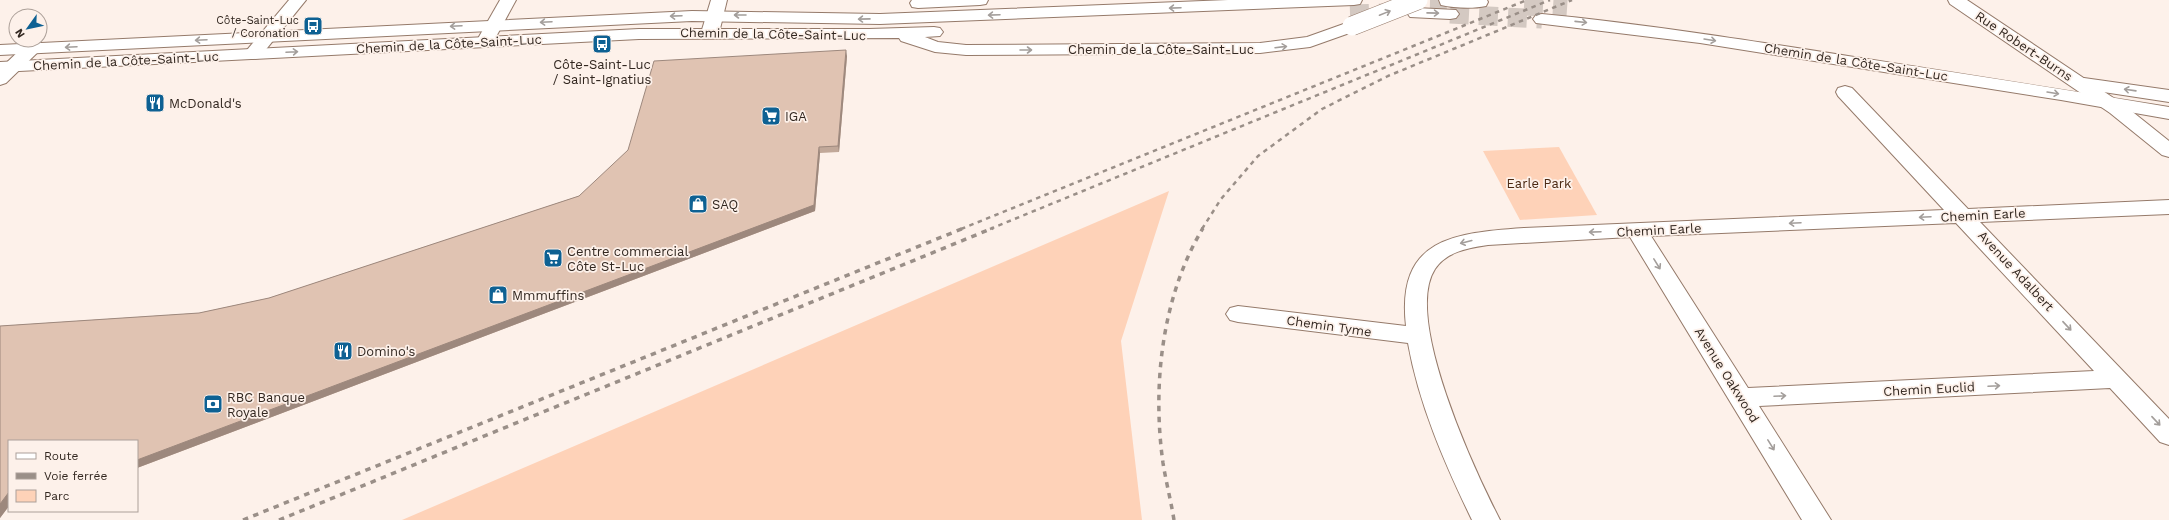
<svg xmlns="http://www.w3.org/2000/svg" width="2169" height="520" font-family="'Work Sans',sans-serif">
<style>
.green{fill:#fed2b8}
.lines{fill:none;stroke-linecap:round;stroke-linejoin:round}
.secondary-tunnel{stroke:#d4c9c2;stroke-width:19;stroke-dasharray:19 10;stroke-linecap:butt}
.street-casing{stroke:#957a6a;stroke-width:2}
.secondary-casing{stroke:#957a6a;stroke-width:2}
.street{fill:#fff;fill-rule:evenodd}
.secondary{fill:#fff;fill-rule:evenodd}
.rail-far1{stroke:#9a8f88;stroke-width:2.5;stroke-dasharray:4.5 4.5;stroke-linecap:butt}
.rail{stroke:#9a8f88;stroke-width:3.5;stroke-dasharray:5.5 5.5;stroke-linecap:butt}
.secondary-bridge-casing{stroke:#957a6a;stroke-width:20;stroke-linecap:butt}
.secondary-bridge{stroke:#fff;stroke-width:19}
.wall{fill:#c1a899}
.shaded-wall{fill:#9d887d}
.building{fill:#e0c3b2;stroke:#9d887d}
.oneway{stroke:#a39e9b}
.labels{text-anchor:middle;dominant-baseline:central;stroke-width:3.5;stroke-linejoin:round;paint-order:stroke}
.far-poi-label{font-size:11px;fill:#322720;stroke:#fdf1ea;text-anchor:end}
.street-label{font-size:13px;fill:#322720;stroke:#fdf1ea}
.poi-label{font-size:13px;fill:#322720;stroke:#fdf1ea;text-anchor:start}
.park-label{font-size:13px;fill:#4c2912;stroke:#fdf1ea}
</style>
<rect width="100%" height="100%" fill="#fdf1ea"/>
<g class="green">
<path d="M 1559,147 L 1597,215 L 1520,220 L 1483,151 Z"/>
<path d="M 1169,191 L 1121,341 L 1142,520 L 402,520 Z"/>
</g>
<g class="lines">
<g class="secondary-tunnel">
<path d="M 1401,0 L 1447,1"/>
<path d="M 1524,6 L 1567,9"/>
<path d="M 1350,14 L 1387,13"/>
<path d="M 1450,14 L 1542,19"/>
</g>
<g class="street-casing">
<g id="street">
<path d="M 289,0 L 306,0 L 259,58 L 253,59 L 247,58 L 244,54 L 247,50 Z"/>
<path d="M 500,0 L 516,0 L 491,46 L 485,47 L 479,46 L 476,42 Z"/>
<path d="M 711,0 L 727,0 L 719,33 L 716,37 L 710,38 L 704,37 L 701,33 Z"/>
<path d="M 1948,0 L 1967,0 L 2124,105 L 2169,141 L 2169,157 L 2162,155 L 2110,113 L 1950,4 Z"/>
<path d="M 31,44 L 37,45 L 40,49 L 37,53 L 6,83 L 0,85 L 0,69 L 25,45 Z"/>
<path d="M 1845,86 L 1852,88 L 1968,209 L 2169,200 L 2169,214 L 1980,222 L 2169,419 L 2169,445 L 2160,442 L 2110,388 L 1759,406 L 1831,520 L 1802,520 L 1630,237 L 1488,245 C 1469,248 1447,251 1435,269 C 1403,318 1475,471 1500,520 L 1472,520 C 1445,464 1419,405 1408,343 L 1238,322 L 1230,320 L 1226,314 L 1230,308 L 1238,306 L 1406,326 C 1396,238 1454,233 1524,228 L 1944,210 L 1838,96 L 1836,92 L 1838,88 ZM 1956,223 L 2094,371 L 1748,388 L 1651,236 Z"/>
</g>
</g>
<g class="secondary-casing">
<g id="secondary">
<path d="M 912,0 L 988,0 L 986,4 L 980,5 L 918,8 L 912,7 L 910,3 Z"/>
<path d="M 1228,0 L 1362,0 L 1360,4 L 1354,5 L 880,24 L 692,21 L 0,55 L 0,45 L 692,11 L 880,14 Z"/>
<path d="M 1439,0 L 1487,0 L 1488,2 L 1486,6 C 1473,9 1454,8 1441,5 Z"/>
<path d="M 1416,8 L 1456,10 L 1459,14 L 1456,18 L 1450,19 L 1410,17 L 1407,13 L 1410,9 Z"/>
<path d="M 1542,14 C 1645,24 1746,40 1848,56 C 1955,72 2062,89 2169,107 L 2169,119 L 2061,100 L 1700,43 L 1536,23 L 1533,19 L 1536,15 Z"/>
<path d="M 1352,21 L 1358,22 L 1361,26 L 1358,30 L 1310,47 L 1260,53 L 966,55 L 935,52 L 901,41 L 899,38 L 639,39 L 0,72 L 0,62 L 639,29 L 869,29 L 934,27 L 940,28 L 943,32 L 940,36 L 925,37 L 938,42 L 966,45 L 1260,43 L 1307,37 Z"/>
<path d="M 2084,78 L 2169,90 L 2169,102 L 2077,88 L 2075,84 L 2077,80 Z"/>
</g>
</g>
<use href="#street" class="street"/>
<use href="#secondary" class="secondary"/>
<g class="rail-far1">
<path d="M 961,229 L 1527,0"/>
<path d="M 990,229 L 1550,0"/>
<path d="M 1202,229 L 1221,199 L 1258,156 L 1322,109 L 1388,76 L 1572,0"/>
</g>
<g class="rail">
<path d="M 243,520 L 964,228"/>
<path d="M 279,520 L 993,228"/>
<path d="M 1174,520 C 1171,501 1166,482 1163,463 C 1152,385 1162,296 1203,228"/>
</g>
<g class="secondary-bridge-casing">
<path id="secondary-bridge" d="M 1352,26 L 1418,0"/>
</g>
<use href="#secondary-bridge" class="secondary-bridge"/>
</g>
<path class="wall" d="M 847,56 L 839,152 L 820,153 L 815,211 L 137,468 L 137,441 L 9,441 L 9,506 L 0,518 L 0,326 L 199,313 L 269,298 L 579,196 Z"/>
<g class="shaded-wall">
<path d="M 846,50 L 847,56 L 839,152 L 838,146 Z"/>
<path d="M 819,147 L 820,153 L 815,211 L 137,468 L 137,460 Z"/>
<path d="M 9,492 L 9,506 L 0,518 L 0,504 Z"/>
</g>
<path class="building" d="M 846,50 L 838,146 L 819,147 L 814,205 L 137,460 L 137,441 L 9,441 L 9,492 L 0,504 L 0,326 L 199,313 L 269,298 L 579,196 L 628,150 L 654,61 Z"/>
<defs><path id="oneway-shaft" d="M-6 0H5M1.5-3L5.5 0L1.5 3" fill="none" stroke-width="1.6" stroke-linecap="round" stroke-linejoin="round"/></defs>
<g class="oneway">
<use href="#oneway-shaft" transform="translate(1175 8) rotate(178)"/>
<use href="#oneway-shaft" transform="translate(1385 13) rotate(-22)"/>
<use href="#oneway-shaft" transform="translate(1433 13) rotate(1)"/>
<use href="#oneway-shaft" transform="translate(740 15) rotate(180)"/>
<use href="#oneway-shaft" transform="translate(994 15) rotate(178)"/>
<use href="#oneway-shaft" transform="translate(676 16) rotate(178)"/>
<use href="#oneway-shaft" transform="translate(864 19) rotate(179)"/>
<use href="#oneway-shaft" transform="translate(546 22) rotate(177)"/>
<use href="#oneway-shaft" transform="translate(1581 22) rotate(6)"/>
<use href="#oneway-shaft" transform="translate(456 26) rotate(177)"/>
<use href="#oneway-shaft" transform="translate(201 40) rotate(177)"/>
<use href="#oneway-shaft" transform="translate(1710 40) rotate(9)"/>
<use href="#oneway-shaft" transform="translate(71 47) rotate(177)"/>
<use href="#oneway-shaft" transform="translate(1281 47) rotate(-7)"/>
<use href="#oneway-shaft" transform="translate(1026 50)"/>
<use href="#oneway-shaft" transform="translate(292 52) rotate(-3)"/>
<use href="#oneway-shaft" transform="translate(2130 90) rotate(-172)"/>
<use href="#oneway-shaft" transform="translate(2053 93) rotate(9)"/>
<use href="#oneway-shaft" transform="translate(1925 217) rotate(177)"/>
<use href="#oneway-shaft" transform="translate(1795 223) rotate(177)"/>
<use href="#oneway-shaft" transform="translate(1595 232) rotate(178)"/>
<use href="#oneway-shaft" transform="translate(1466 242) rotate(166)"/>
<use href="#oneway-shaft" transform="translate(1657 264) rotate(58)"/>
<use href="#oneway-shaft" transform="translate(2067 326) rotate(47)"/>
<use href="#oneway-shaft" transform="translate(1994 386) rotate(-3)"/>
<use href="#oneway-shaft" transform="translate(1780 396) rotate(-3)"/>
<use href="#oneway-shaft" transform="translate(2156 421) rotate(47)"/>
<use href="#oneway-shaft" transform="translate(1771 445) rotate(58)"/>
</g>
<defs>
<g id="bus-square" transform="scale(1)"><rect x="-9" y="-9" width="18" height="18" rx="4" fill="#0e6193" stroke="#fdf1ea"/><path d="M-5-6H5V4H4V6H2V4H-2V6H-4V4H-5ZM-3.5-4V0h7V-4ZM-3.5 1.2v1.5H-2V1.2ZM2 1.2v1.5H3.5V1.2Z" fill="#fff"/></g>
<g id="restaurant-square" transform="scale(1)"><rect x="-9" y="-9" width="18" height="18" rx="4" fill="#0e6193" stroke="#fdf1ea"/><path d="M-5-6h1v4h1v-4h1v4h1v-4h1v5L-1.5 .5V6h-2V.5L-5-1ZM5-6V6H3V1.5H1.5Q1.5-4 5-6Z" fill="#fff"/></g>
<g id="supermarket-square" transform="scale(1)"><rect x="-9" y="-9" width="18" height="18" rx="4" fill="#0e6193" stroke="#fdf1ea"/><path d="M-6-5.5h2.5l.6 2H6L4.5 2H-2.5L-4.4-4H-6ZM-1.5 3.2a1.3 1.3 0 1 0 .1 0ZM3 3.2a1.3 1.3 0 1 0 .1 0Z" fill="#fff"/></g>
<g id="shop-square" transform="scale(1)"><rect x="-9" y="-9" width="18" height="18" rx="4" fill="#0e6193" stroke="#fdf1ea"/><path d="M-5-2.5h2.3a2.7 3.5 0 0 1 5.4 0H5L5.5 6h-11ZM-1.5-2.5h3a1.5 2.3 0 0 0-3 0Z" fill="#fff"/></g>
<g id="bank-square" transform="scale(1)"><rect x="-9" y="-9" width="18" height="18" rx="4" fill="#0e6193" stroke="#fdf1ea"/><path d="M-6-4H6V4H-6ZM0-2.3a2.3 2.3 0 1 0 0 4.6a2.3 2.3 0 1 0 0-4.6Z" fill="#fff"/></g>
</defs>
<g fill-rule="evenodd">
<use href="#bus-square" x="313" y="26"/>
<use href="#bus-square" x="602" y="44"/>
<use href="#restaurant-square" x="155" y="103"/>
<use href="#supermarket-square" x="771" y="116"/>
<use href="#shop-square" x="698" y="204"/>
<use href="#supermarket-square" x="553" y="258"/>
<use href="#shop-square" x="498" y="295"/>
<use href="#restaurant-square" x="343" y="351"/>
<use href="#bank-square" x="213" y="404"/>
</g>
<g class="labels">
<g class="far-poi-label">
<text x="299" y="20">Côte-Saint-Luc<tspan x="299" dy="13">/ Coronation</tspan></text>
</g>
<g class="street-label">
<text transform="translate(773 34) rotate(1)">Chemin de la Côte-Saint-Luc</text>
<text transform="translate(449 44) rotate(-3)">Chemin de la Côte-Saint-Luc</text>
<text transform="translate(2024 46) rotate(34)">Rue Robert-Burns</text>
<text x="1161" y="49">Chemin de la Côte-Saint-Luc</text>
<text transform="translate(126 61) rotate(-3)">Chemin de la Côte-Saint-Luc</text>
<text transform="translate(1856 62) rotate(9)">Chemin de la Côte-Saint-Luc</text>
<text transform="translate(1983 215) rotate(-3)">Chemin Earle</text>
<text transform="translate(1659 230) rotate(-3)">Chemin Earle</text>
<text transform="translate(2016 271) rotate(47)">Avenue Adalbert</text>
<text transform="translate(1329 326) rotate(8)">Chemin Tyme</text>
<text transform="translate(1727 375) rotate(58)">Avenue Oakwood</text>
<text transform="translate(1929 389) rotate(-3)">Chemin Euclid</text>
</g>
<g class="poi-label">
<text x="602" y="64" text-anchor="middle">Côte-Saint-Luc<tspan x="602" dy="15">/ Saint-Ignatius</tspan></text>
<text x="169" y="103">McDonald's</text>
<text x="785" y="116">IGA</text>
<text x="712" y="204">SAQ</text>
<text x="567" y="251">Centre commercial<tspan x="567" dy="15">Côte St-Luc</tspan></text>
<text x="512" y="295">Mmmuffins</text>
<text x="357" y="351">Domino's</text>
<text x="227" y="397">RBC Banque<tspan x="227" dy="15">Royale</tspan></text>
</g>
<g class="park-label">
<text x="1539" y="183">Earle Park</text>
</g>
</g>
<rect x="8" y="440" width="130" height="72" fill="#fdf1ea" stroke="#aca099"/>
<rect x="16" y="453" width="20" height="6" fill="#ffffff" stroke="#aca099"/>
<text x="44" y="460" font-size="12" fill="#322720">Route</text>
<rect x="16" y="473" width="20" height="6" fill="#9a8f88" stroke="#aca099"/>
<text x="44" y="480" font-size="12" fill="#322720">Voie ferrée</text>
<rect x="16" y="490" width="20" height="12" fill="#fed2b8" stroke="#aca099"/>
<text x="44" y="500" font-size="12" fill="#322720">Parc</text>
<g transform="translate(28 28) rotate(237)"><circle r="19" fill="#fdf1ea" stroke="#aca099"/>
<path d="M0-3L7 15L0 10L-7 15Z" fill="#0e6193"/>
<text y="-6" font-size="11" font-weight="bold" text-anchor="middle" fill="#322720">N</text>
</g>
</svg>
